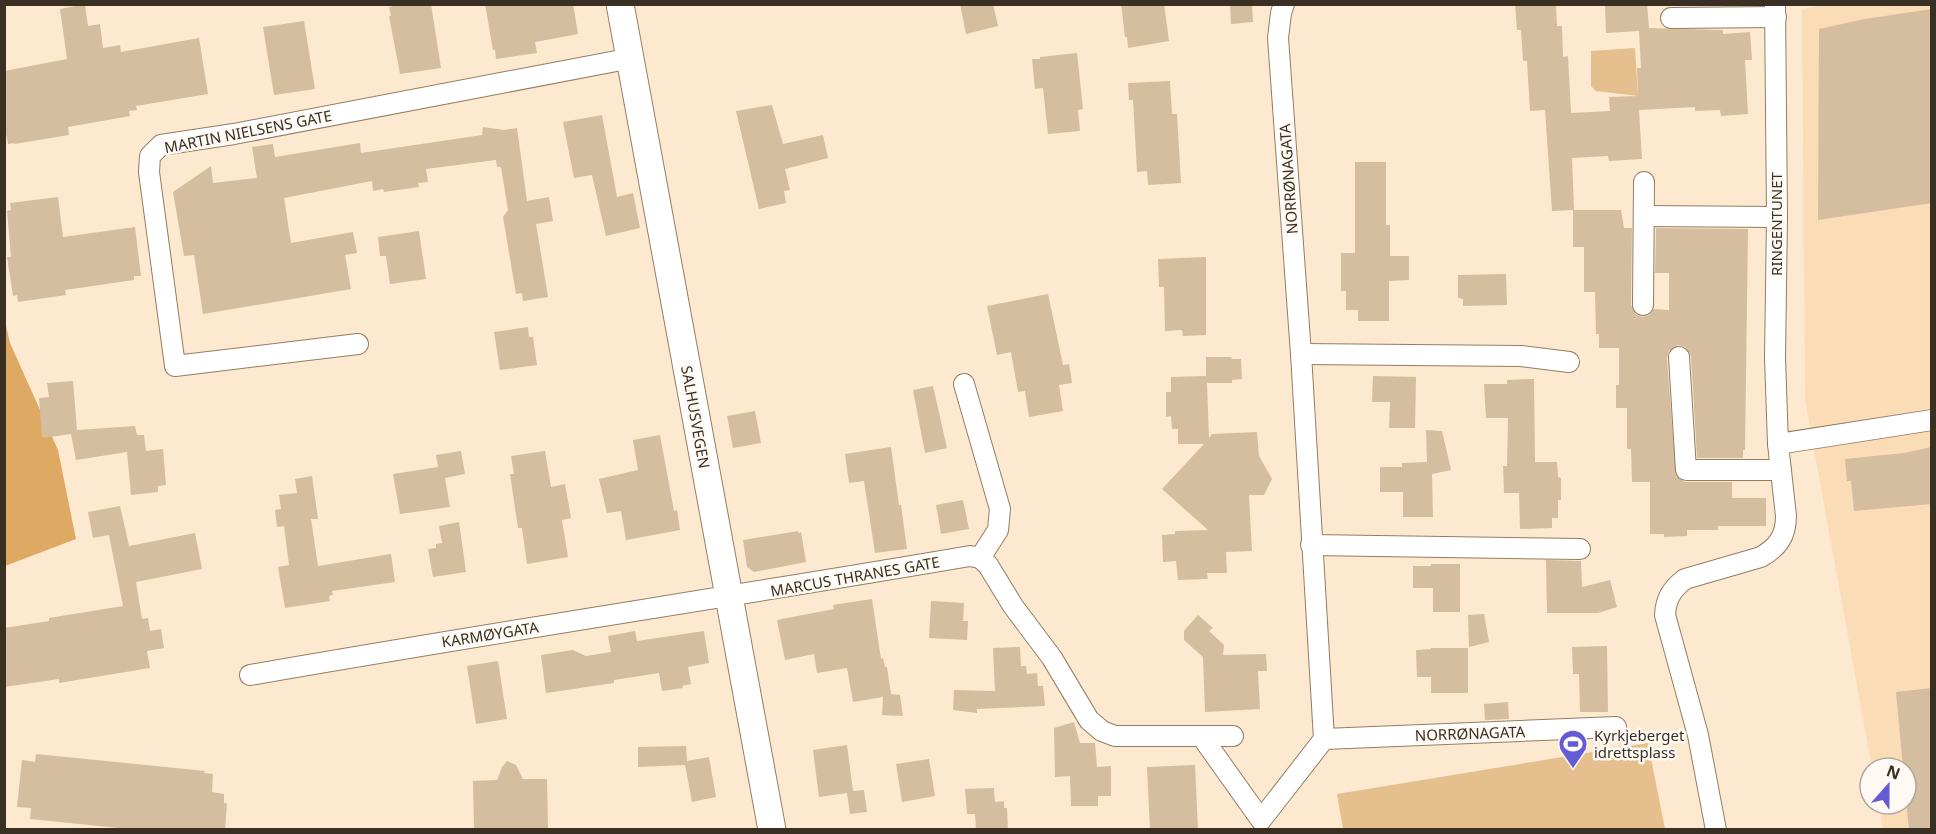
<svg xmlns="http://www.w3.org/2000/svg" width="1936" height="834" font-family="'Noto Sans',sans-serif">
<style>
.built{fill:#fadcb7}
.green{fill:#e6bf8e}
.water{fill:#dea963}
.building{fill:#d5bd9f}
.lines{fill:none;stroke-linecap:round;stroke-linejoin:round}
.street-casing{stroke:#947d61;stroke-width:22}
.secondary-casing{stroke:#947d61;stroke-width:29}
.street{stroke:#fff;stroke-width:20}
.secondary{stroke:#fff;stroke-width:27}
.labels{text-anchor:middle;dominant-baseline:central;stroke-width:5;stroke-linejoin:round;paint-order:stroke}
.street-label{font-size:15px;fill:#392f23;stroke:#fef9f3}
.poi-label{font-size:15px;fill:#392f23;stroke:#fef9f3;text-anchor:start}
</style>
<rect width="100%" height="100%" fill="#fde9d0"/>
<path class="built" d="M 1829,4 L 1931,5 L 1931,829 L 1883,829 L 1878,804 L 1906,804 L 1906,768 L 1872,768 L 1805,400 L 1802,9 Z"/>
<g class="green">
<path d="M 1635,48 L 1638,96 L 1596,91 L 1591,86 L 1591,51 Z"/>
<path d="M 1648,743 L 1665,829 L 1343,829 L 1337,794 Z"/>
</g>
<path class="water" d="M 4,317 L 10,343 L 58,450 L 76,539 L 5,566 Z"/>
<g class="building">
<path d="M 85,4 L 88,26 L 100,24 L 103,48 L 120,45 L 121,52 L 199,38 L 208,94 L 136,106 L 137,110 L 129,111 L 130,116 L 68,127 L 69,135 L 14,144 L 14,143 L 8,144 L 4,124 L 4,71 L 67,59 L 60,9 Z"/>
<path d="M 403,4 L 431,4 L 441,68 L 400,74 L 389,16 L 391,16 L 389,7 Z"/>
<path d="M 485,4 L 573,4 L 578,34 L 535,42 L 537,53 L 496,59 L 495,50 L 493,50 Z"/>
<path d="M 960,4 L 993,4 L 998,26 L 966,34 Z"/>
<path d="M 1121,4 L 1164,4 L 1169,41 L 1128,48 L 1127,37 L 1125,37 Z"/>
<path d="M 1230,4 L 1252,4 L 1253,22 L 1231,24 Z"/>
<path d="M 1515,4 L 1556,4 L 1557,26 L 1562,26 L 1563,57 L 1568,56 L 1571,113 L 1610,111 L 1609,97 L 1638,96 L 1637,68 L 1641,68 L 1639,31 L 1606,33 L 1605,4 L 1647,4 L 1649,28 L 1723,30 L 1723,34 L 1750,32 L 1752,60 L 1745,60 L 1748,114 L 1721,116 L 1720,110 L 1695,111 L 1695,107 L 1639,110 L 1642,159 L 1609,161 L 1608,156 L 1572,158 L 1574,210 L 1552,211 L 1545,110 L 1530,111 L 1527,61 L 1523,61 L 1521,30 L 1517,30 Z"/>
<path d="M 1932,9 L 1932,203 L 1818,220 L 1819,29 L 1865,19 Z"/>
<path d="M 304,21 L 315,89 L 274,95 L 263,27 Z"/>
<path d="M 1077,53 L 1083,109 L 1078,110 L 1080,131 L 1048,134 L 1043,88 L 1035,89 L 1032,59 L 1040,59 L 1040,57 Z"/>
<path d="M 1170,81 L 1172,114 L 1177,114 L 1181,183 L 1148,185 L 1147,171 L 1137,172 L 1133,100 L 1129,100 L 1128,83 Z"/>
<path d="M 772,105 L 783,144 L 823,135 L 828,158 L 785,169 L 790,190 L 784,191 L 786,203 L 759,209 L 736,111 Z"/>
<path d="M 602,115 L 617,197 L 633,193 L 640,228 L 606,236 L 592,175 L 574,178 L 563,122 Z"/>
<path d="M 483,127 L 504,130 L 517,128 L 527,201 L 549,197 L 553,221 L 536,224 L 548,297 L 523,301 L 522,293 L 516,294 L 503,217 L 508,210 L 501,167 L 497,167 L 496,160 L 426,169 L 428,182 L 418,183 L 419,187 L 384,192 L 383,189 L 373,191 L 372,181 L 284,198 L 291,243 L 353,232 L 357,253 L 345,255 L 351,289 L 203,314 L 194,255 L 184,256 L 173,192 L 211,166 L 213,183 L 257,178 L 252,147 L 273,144 L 275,157 L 360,143 L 361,153 L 482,135 Z"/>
<path d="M 1355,162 L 1386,162 L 1386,225 L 1390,225 L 1390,256 L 1409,256 L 1409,280 L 1389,281 L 1389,321 L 1358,321 L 1358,310 L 1346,310 L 1346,291 L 1341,291 L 1341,253 L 1355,253 Z"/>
<path d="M 58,197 L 63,237 L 135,227 L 141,276 L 134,276 L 134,280 L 65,290 L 66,295 L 18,302 L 17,295 L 13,296 L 7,257 L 11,257 L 7,211 L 11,210 L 10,203 Z"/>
<path d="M 1573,210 L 1621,210 L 1624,228 L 1632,228 L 1631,305 L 1636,315 L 1642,317 L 1649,315 L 1654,309 L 1669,310 L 1669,273 L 1655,273 L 1656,228 L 1748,229 L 1745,450 L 1743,450 L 1743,458 L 1697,458 L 1691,356 L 1685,347 L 1678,345 L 1669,351 L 1667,358 L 1676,476 L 1685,482 L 1732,482 L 1732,498 L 1766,498 L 1766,526 L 1718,526 L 1718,530 L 1687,530 L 1687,536 L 1664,537 L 1664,534 L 1650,534 L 1650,482 L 1632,482 L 1631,449 L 1627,449 L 1627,408 L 1616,408 L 1616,385 L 1619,385 L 1619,348 L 1599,348 L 1599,334 L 1596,334 L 1595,292 L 1584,292 L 1584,247 L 1573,247 Z"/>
<path d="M 419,231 L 426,279 L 390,284 L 386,256 L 380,256 L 378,237 Z"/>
<path d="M 1206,257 L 1206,335 L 1183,336 L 1182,330 L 1165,331 L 1164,287 L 1159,287 L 1158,259 Z"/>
<path d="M 1506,274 L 1507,305 L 1463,306 L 1463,299 L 1458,298 L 1458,275 Z"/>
<path d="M 1048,294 L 1063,365 L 1069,364 L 1072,383 L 1059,385 L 1063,411 L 1029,417 L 1025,391 L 1018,392 L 1011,352 L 997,355 L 987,306 Z"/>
<path d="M 528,327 L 529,337 L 533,337 L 537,365 L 500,370 L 494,332 Z"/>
<path d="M 1206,357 L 1232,357 L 1231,359 L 1241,359 L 1242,379 L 1232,380 L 1232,383 L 1207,383 L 1209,438 L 1212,434 L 1257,432 L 1259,456 L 1272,479 L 1264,495 L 1249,495 L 1252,551 L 1226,552 L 1227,573 L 1207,573 L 1208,579 L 1178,580 L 1176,561 L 1163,562 L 1162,535 L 1175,534 L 1175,531 L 1208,530 L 1162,489 L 1204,444 L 1178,444 L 1178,429 L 1172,429 L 1171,416 L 1166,417 L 1166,392 L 1171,392 L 1171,377 L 1206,376 Z"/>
<path d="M 1373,376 L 1416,377 L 1415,428 L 1389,428 L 1390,402 L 1372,402 Z"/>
<path d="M 1534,379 L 1535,462 L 1557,462 L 1558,477 L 1561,478 L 1561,500 L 1558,500 L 1558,518 L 1552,518 L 1552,528 L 1520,529 L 1519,493 L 1504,493 L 1503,466 L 1507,466 L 1508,418 L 1486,418 L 1484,384 L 1507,384 L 1507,380 Z"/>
<path d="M 73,381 L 77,430 L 135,426 L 137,435 L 144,435 L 146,451 L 163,449 L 166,485 L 158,486 L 158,492 L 131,495 L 127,452 L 76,460 L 71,434 L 42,438 L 39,398 L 49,397 L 47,383 Z"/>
<path d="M 933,386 L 947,448 L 925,453 L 913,390 Z"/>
<path d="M 755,411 L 761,443 L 733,448 L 727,416 Z"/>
<path d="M 1426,430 L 1442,431 L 1451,470 L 1432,474 L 1433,517 L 1403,517 L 1403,492 L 1380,492 L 1380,467 L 1402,467 L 1402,463 L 1427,462 Z"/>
<path d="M 660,435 L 674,511 L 677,510 L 680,530 L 626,540 L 621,511 L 607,513 L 599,479 L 638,470 L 633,440 Z"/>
<path d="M 891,447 L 899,505 L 901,505 L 907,549 L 875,553 L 864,481 L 849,483 L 845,454 Z"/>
<path d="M 1932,447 L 1932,504 L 1854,511 L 1851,481 L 1847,481 L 1845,459 L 1904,453 Z"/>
<path d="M 461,451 L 465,474 L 445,478 L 450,507 L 400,514 L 393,474 L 438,467 L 436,455 Z"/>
<path d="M 545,451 L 551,487 L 565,484 L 571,518 L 562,520 L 568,557 L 527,564 L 522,528 L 518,528 L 510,474 L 514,474 L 511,456 Z"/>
<path d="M 312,476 L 318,519 L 311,519 L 318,566 L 391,554 L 395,582 L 332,591 L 333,595 L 329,596 L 330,601 L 285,608 L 278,567 L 289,565 L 284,526 L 277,527 L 275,510 L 281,509 L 279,495 L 297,493 L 295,479 Z"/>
<path d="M 963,500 L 969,529 L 941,534 L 936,505 Z"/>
<path d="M 120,506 L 129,546 L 195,533 L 202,569 L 136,582 L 142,619 L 148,618 L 150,631 L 161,629 L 164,648 L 147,651 L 150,668 L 59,683 L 59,679 L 4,687 L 4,628 L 49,621 L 49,618 L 123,606 L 109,535 L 93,538 L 88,512 Z"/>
<path d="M 459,522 L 466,572 L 433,577 L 428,549 L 436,548 L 436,544 L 442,543 L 439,526 Z"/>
<path d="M 798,531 L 798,533 L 801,532 L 806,562 L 754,572 L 747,567 L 743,540 Z"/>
<path d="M 1546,560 L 1581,561 L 1582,587 L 1610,580 L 1617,607 L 1598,613 L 1547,613 Z"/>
<path d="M 1431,564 L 1460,564 L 1460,612 L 1433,612 L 1433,588 L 1413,588 L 1413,566 L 1431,566 Z"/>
<path d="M 872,599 L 881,659 L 883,658 L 885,667 L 887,667 L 891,694 L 900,695 L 903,716 L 882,715 L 883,697 L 853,702 L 847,668 L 817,673 L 814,654 L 785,660 L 777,620 L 834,609 L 833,605 Z"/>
<path d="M 931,601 L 964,603 L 963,621 L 968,621 L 967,640 L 929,638 Z"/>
<path d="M 1484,614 L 1489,642 L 1469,647 L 1468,615 Z"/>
<path d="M 1198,615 L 1213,628 L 1209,631 L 1224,645 L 1223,655 L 1266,654 L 1267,671 L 1258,671 L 1260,709 L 1205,712 L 1203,657 L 1184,640 L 1184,631 Z"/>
<path d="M 635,631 L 637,641 L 704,631 L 709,663 L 688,667 L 691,684 L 682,686 L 683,688 L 662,691 L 659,673 L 614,680 L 614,683 L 546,693 L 541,655 L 573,650 L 586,656 L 611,652 L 608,636 Z"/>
<path d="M 1607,646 L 1608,712 L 1580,712 L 1579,674 L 1573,674 L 1572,647 Z"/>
<path d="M 1020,647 L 1021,666 L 1026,666 L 1027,674 L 1037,673 L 1038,686 L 1043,686 L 1045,706 L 977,709 L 977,713 L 953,710 L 954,690 L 995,691 L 993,648 Z"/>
<path d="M 1431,648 L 1468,648 L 1468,693 L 1431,693 L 1431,677 L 1417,677 L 1416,650 L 1431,649 Z"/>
<path d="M 498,661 L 507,719 L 476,724 L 467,666 Z"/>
<path d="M 1932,688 L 1932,830 L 1909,830 L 1906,798 L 1906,768 L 1903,768 L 1896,692 Z"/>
<path d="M 1508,702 L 1509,719 L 1485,720 L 1484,704 Z"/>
<path d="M 1074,722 L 1080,743 L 1095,743 L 1097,767 L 1111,766 L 1111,796 L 1098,796 L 1098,806 L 1071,806 L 1070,776 L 1055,777 L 1054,728 Z"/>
<path d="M 847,745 L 853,791 L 864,790 L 867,812 L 850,814 L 847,793 L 819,797 L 813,750 Z"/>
<path d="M 686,746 L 687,761 L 709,757 L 716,797 L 692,802 L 685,765 L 638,767 L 638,747 Z"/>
<path d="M 36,754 L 205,771 L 204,773 L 213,774 L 212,792 L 224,794 L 224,803 L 227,803 L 225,830 L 138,830 L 30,819 L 31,808 L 17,807 L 22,760 L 35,762 Z"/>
<path d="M 929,759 L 935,796 L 902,802 L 896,764 Z"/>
<path d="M 507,761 L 516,765 L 523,779 L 547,779 L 548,830 L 474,830 L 473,781 L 497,780 L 502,767 Z"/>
<path d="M 1195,765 L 1198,830 L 1150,830 L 1147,767 Z"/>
<path d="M 994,788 L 995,802 L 1004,801 L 1004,808 L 1007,808 L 1008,830 L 976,830 L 975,814 L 967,814 L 965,789 Z"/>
</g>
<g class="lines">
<g class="street-casing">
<g id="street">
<path d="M 1284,4 L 1281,13 L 1278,38 L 1301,354 L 1324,739"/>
<path d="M 1775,4 L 1777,217 L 1775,358 L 1778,444"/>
<path d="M 1671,18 L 1776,17"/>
<path d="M 1644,216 L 1777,217"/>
<path d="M 1643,305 L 1644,182"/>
<path d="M 358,344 L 175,366 L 149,172 L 150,156 L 161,145 L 234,134 L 632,58"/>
<path d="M 1301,354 L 1521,356 L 1569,362"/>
<path d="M 1679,357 L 1686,470 L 1781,470"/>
<path d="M 964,384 L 1000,509 L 998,530 L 980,558"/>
<path d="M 1311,545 L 1580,549"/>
<path d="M 250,675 C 489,633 730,597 970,556 L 980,558 L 988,565 L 1013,606 L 1052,658 L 1089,720 L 1102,731 L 1115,736 L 1233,736"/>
<path d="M 1202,737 L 1261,820 L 1324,739 L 1616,727"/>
<path d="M 1716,830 L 1698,735 L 1665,615 C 1666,598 1672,589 1685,579 L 1761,557 C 1778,547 1786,536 1786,516 L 1778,444 L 1932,420"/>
</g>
</g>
<g class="secondary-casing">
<path id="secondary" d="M 620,4 L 772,830"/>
</g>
<use href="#street" class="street"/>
<use href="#secondary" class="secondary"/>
</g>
<defs>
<g id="stadium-pin" transform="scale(1.5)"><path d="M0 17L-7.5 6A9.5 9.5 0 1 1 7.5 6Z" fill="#645cd5" stroke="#fef9f3"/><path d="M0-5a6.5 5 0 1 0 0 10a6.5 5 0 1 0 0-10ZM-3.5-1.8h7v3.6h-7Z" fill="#fff"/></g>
</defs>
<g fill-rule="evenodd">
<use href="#stadium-pin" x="1573" y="744"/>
</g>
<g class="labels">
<g class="street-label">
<text transform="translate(248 131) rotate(-11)">MARTIN NIELSENS GATE</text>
<text transform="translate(1288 179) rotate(-94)">NORRØNAGATA</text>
<text transform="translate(1776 224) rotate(-90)">RINGENTUNET</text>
<text transform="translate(696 417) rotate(80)">SALHUSVEGEN</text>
<text transform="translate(855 576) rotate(-10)">MARCUS THRANES GATE</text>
<text transform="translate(490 634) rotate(-9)">KARMØYGATA</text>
<text transform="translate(1470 733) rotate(-2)">NORRØNAGATA</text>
</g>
<g class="poi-label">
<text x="1594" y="735">Kyrkjeberget<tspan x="1594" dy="17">idrettsplass</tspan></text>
</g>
</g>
<rect width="1936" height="834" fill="none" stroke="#392f23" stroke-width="12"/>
<g transform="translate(1888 786) rotate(21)"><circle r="28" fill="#fef9f3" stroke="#afa8a0" stroke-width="1.5"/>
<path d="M0-4.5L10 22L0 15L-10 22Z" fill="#645cd5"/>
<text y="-9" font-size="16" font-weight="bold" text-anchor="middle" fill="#392f23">N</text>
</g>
</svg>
